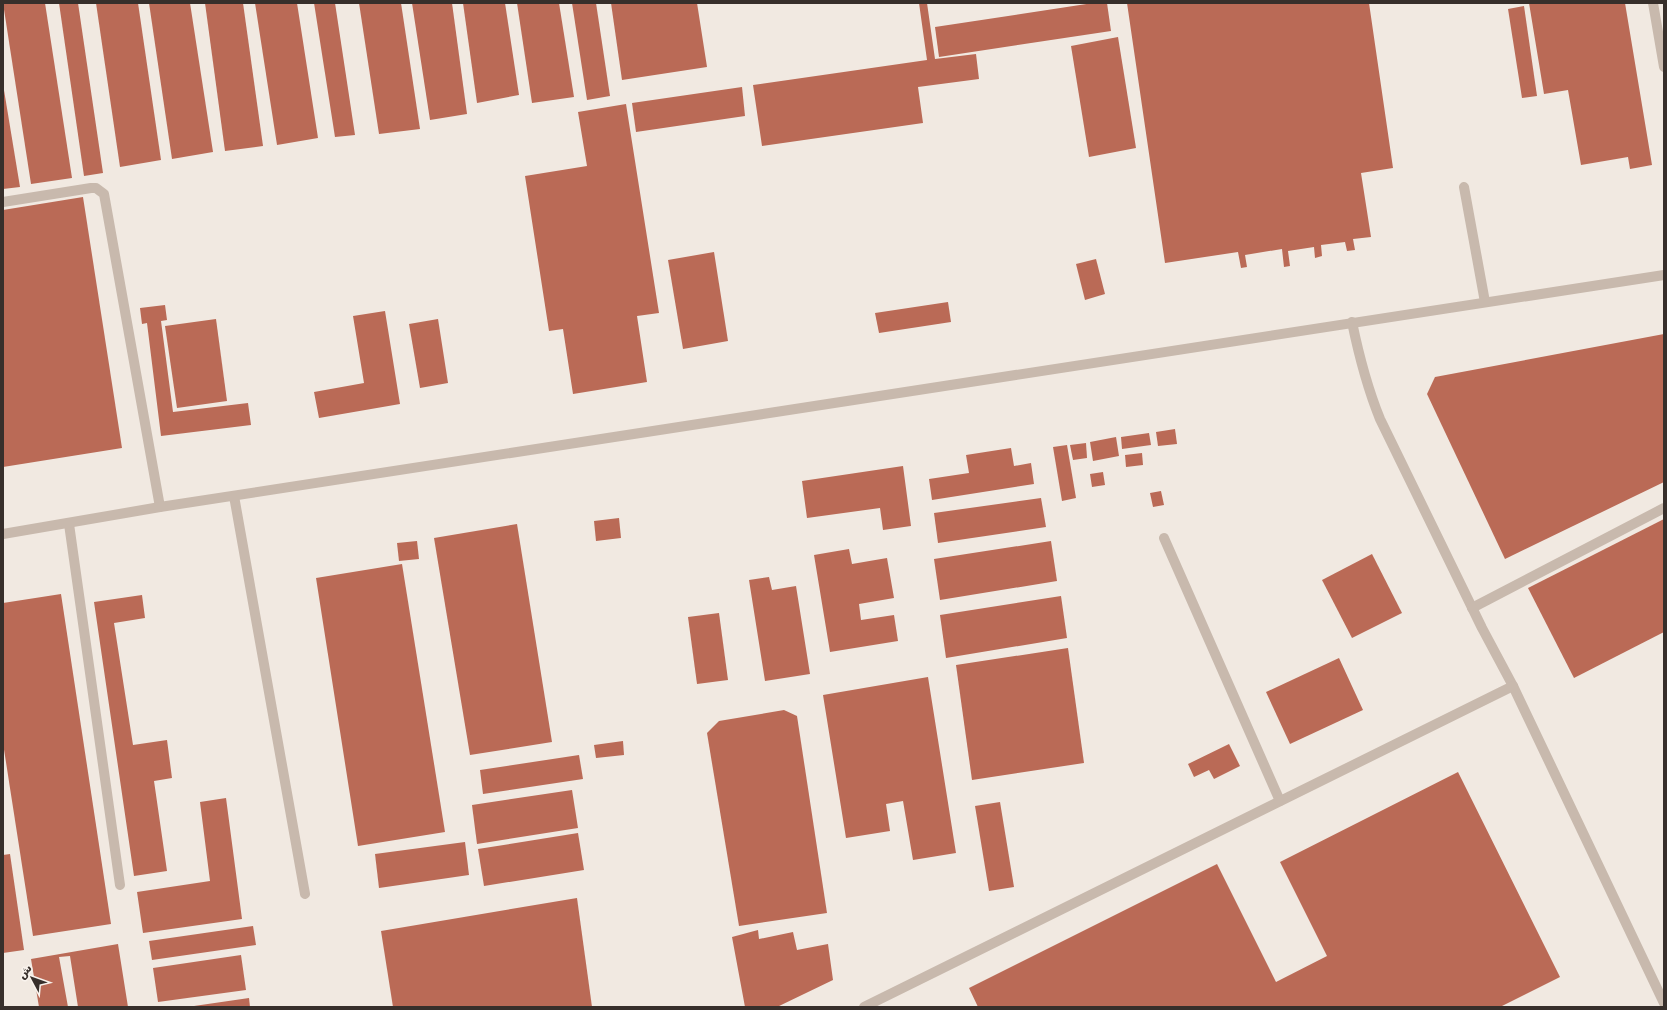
<svg xmlns="http://www.w3.org/2000/svg" width="1667" height="1010" font-family="'DejaVu Sans','Noto Sans Arabic',sans-serif">
<style>
.building{fill:#ba6a56}
.lines{fill:none;stroke-linecap:round;stroke-linejoin:round}
.minor{stroke:#c8b9ad;stroke-width:10}
</style>
<rect width="100%" height="100%" fill="#f1e9e1"/>
<g class="building">
<path d="M 3,3 L 45,3 L 72,178 L 31,184 Z"/>
<path d="M 59,3 L 78,3 L 103,173 L 84,176 Z"/>
<path d="M 96,3 L 138,3 L 161,160 L 120,167 Z"/>
<path d="M 149,3 L 190,3 L 213,152 L 172,159 Z"/>
<path d="M 205,3 L 243,3 L 263,146 L 225,151 Z"/>
<path d="M 255,3 L 297,3 L 318,138 L 277,145 Z"/>
<path d="M 314,3 L 335,3 L 355,135 L 335,137 Z"/>
<path d="M 359,3 L 401,3 L 420,129 L 379,134 Z"/>
<path d="M 412,3 L 452,3 L 467,114 L 430,120 Z"/>
<path d="M 463,3 L 505,3 L 519,95 L 477,103 Z"/>
<path d="M 517,3 L 559,3 L 574,97 L 532,103 Z"/>
<path d="M 572,3 L 596,3 L 610,96 L 587,100 Z"/>
<path d="M 611,3 L 697,3 L 707,67 L 622,80 Z"/>
<path d="M 919,3 L 927,3 L 935,59 L 976,54 L 979,79 L 918,87 L 923,123 L 762,146 L 753,85 L 927,60 Z"/>
<path d="M 1093,3 L 1107,3 L 1111,31 L 939,57 L 935,27 Z"/>
<path d="M 1127,3 L 1369,3 L 1393,168 L 1361,173 L 1371,237 L 1353,239 L 1355,250 L 1347,251 L 1345,242 L 1321,245 L 1322,256 L 1315,258 L 1314,247 L 1288,251 L 1290,266 L 1284,267 L 1282,249 L 1245,255 L 1247,267 L 1241,268 L 1238,252 L 1165,263 Z"/>
<path d="M 1529,3 L 1625,3 L 1652,165 L 1630,169 L 1628,157 L 1581,165 L 1568,90 L 1544,94 Z"/>
<path d="M 1524,6 L 1537,96 L 1522,98 L 1508,9 Z"/>
<path d="M 1118,37 L 1136,148 L 1089,157 L 1071,46 Z"/>
<path d="M 3,84 L 20,187 L 3,189 Z"/>
<path d="M 742,87 L 745,116 L 636,132 L 632,103 Z"/>
<path d="M 626,104 L 659,313 L 637,316 L 647,382 L 573,394 L 563,329 L 549,331 L 525,176 L 587,166 L 578,112 Z"/>
<path d="M 83,197 L 122,448 L 3,467 L 3,210 Z"/>
<path d="M 714,252 L 728,341 L 683,349 L 668,260 Z"/>
<path d="M 1096,259 L 1105,294 L 1085,300 L 1076,264 Z"/>
<path d="M 948,302 L 951,322 L 879,333 L 875,313 Z"/>
<path d="M 165,305 L 167,320 L 161,321 L 173,412 L 248,403 L 251,425 L 161,436 L 147,323 L 142,324 L 140,308 Z"/>
<path d="M 385,311 L 400,404 L 319,418 L 314,392 L 364,383 L 353,316 Z"/>
<path d="M 216,319 L 227,401 L 177,408 L 165,326 Z"/>
<path d="M 438,319 L 448,383 L 420,388 L 409,324 Z"/>
<path d="M 1664,334 L 1664,482 L 1505,559 L 1427,394 L 1435,377 Z"/>
<path d="M 1175,429 L 1177,444 L 1158,446 L 1156,432 Z"/>
<path d="M 1149,433 L 1151,445 L 1122,449 L 1121,437 Z"/>
<path d="M 1116,437 L 1119,456 L 1093,461 L 1090,442 Z"/>
<path d="M 1086,443 L 1087,458 L 1073,460 L 1070,445 Z"/>
<path d="M 1067,445 L 1076,498 L 1062,501 L 1053,447 Z"/>
<path d="M 1011,448 L 1014,466 L 1031,463 L 1034,484 L 932,500 L 929,479 L 969,473 L 966,455 Z"/>
<path d="M 1142,453 L 1143,465 L 1126,467 L 1125,455 Z"/>
<path d="M 903,466 L 911,526 L 883,530 L 880,508 L 807,518 L 802,481 Z"/>
<path d="M 1103,472 L 1105,485 L 1092,487 L 1090,474 Z"/>
<path d="M 1161,491 L 1164,505 L 1153,507 L 1150,493 Z"/>
<path d="M 1041,498 L 1046,527 L 938,543 L 934,513 Z"/>
<path d="M 619,518 L 621,538 L 596,541 L 594,521 Z"/>
<path d="M 1664,519 L 1664,632 L 1574,678 L 1528,588 Z"/>
<path d="M 517,524 L 552,742 L 470,755 L 434,538 Z"/>
<path d="M 417,541 L 419,559 L 399,561 L 397,543 Z"/>
<path d="M 1051,541 L 1057,581 L 940,600 L 934,559 Z"/>
<path d="M 849,549 L 852,564 L 887,558 L 894,598 L 859,604 L 861,620 L 894,615 L 898,641 L 830,652 L 814,555 Z"/>
<path d="M 1372,554 L 1402,613 L 1352,638 L 1322,580 Z"/>
<path d="M 402,564 L 445,832 L 358,846 L 316,578 Z"/>
<path d="M 769,577 L 772,590 L 796,586 L 810,674 L 765,681 L 749,580 Z"/>
<path d="M 61,594 L 111,924 L 33,936 L 3,743 L 3,603 Z"/>
<path d="M 142,595 L 145,618 L 114,623 L 133,745 L 167,740 L 172,778 L 154,781 L 167,871 L 134,876 L 94,602 Z"/>
<path d="M 1061,596 L 1067,638 L 946,658 L 940,615 Z"/>
<path d="M 719,613 L 728,680 L 697,684 L 688,617 Z"/>
<path d="M 1068,648 L 1084,763 L 972,780 L 956,665 Z"/>
<path d="M 1339,658 L 1363,710 L 1290,744 L 1266,692 Z"/>
<path d="M 928,677 L 956,853 L 913,860 L 903,801 L 886,804 L 890,831 L 846,838 L 823,695 Z"/>
<path d="M 784,710 L 797,716 L 827,913 L 739,926 L 707,733 L 719,721 Z"/>
<path d="M 623,741 L 624,755 L 596,758 L 594,745 Z"/>
<path d="M 1229,744 L 1240,766 L 1214,779 L 1209,770 L 1194,777 L 1188,764 Z"/>
<path d="M 579,755 L 583,779 L 483,794 L 480,770 Z"/>
<path d="M 1458,772 L 1560,977 L 1500,1007 L 978,1007 L 969,988 L 1217,864 L 1276,982 L 1327,956 L 1280,862 Z"/>
<path d="M 572,790 L 578,828 L 477,844 L 472,805 Z"/>
<path d="M 226,798 L 242,919 L 143,933 L 137,892 L 210,881 L 200,802 Z"/>
<path d="M 1000,802 L 1014,887 L 989,891 L 975,806 Z"/>
<path d="M 578,833 L 584,870 L 484,886 L 478,849 Z"/>
<path d="M 465,842 L 469,875 L 379,888 L 375,854 Z"/>
<path d="M 10,854 L 24,950 L 3,953 L 3,855 Z"/>
<path d="M 577,898 L 592,1007 L 393,1007 L 381,931 Z"/>
<path d="M 253,926 L 256,945 L 152,960 L 149,941 Z"/>
<path d="M 758,930 L 759,939 L 793,932 L 797,950 L 828,944 L 833,980 L 777,1007 L 745,1007 L 732,937 Z"/>
<path d="M 118,944 L 128,1007 L 78,1007 L 70,956 L 59,957 L 68,1007 L 39,1007 L 31,959 Z"/>
<path d="M 241,955 L 246,990 L 158,1002 L 153,968 Z"/>
<path d="M 249,998 L 250,1007 L 194,1007 L 194,1006 Z"/>
</g>
<g class="lines">
<g class="minor">
<path d="M 1653,3 L 1664,67"/>
<path d="M 1464,187 L 1485,302"/>
<path d="M 3,202 L 91,188 L 96,188 L 104,194 L 160,507"/>
<path d="M 1352,322 C 1359,356 1367,387 1380,419 L 1482,628 L 1513,686 L 1664,1003"/>
<path d="M 234,496 L 305,894"/>
<path d="M 69,524 L 120,885"/>
<path d="M 3,534 L 160,507 L 1664,275"/>
<path d="M 1164,538 L 1280,801"/>
<path d="M 1472,608 L 1664,508"/>
<path d="M 864,1007 L 1513,686"/>
</g>
</g>
<rect width="1667" height="1010" fill="none" stroke="#372f2b" stroke-width="8"/>
<g transform="translate(32 978) rotate(311)" stroke="#f9f3ed" stroke-width="3" paint-order="stroke">
<path d="M0-3L7 15L0 10L-7 15Z" fill="#372f2b"/>
<text y="-6" font-size="11" font-weight="bold" text-anchor="middle" fill="#372f2b">ش</text>
</g>
</svg>
